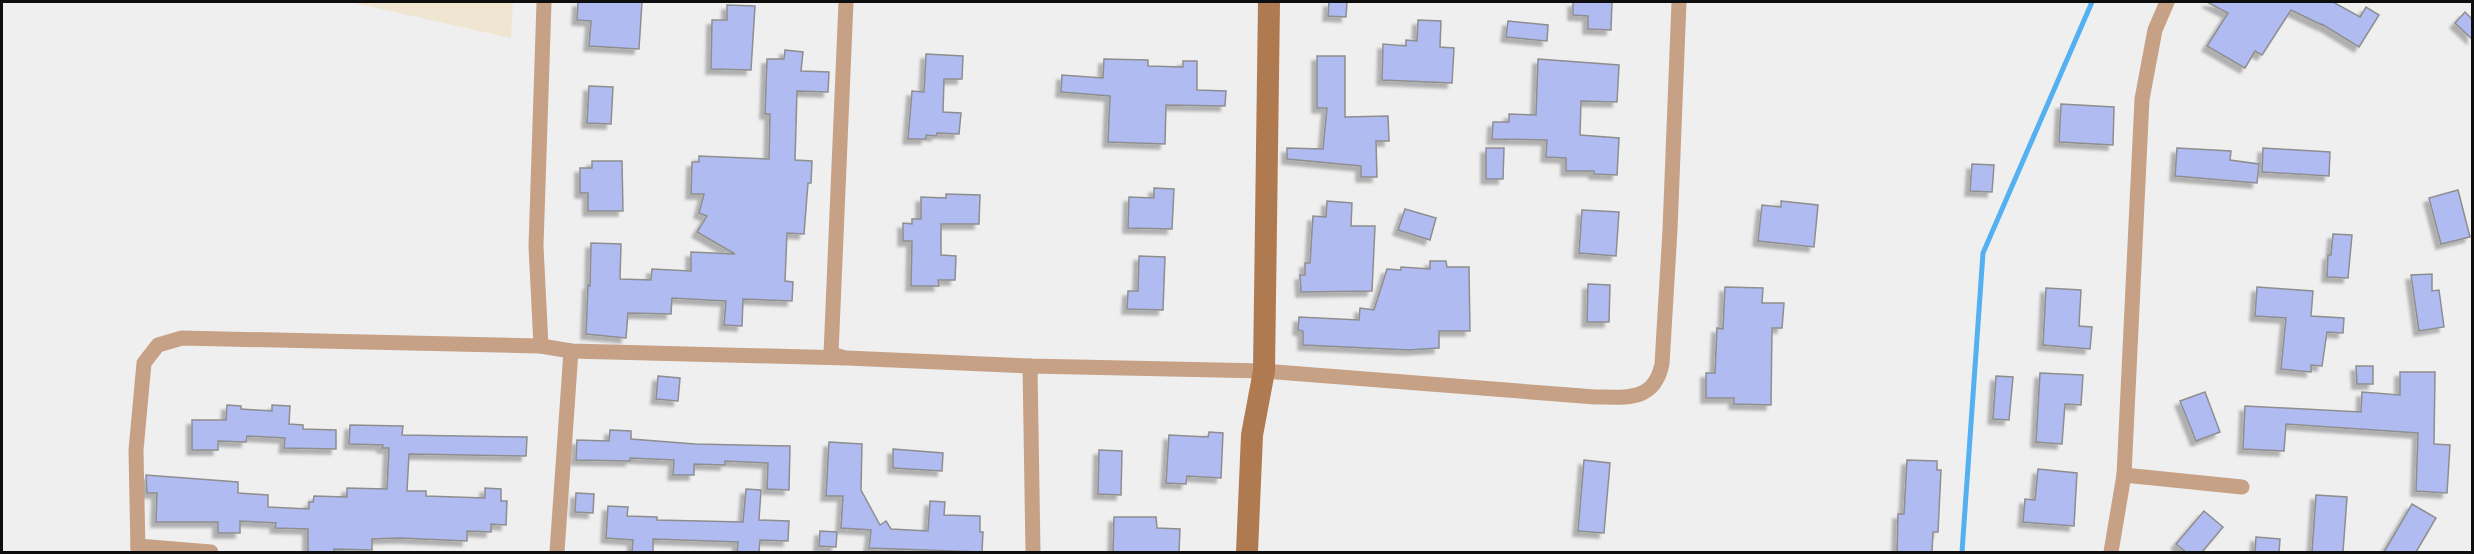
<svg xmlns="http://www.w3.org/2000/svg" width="2474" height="554" font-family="'Space Grotesk',sans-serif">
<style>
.medical{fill:#efe5d0}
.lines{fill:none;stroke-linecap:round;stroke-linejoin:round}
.stream{stroke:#55b0f2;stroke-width:5}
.building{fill:#b0bbf1;stroke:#8e8e8f;stroke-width:1.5;filter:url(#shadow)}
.street{stroke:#c6a186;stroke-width:15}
.secondary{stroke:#af7a50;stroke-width:22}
</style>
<defs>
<filter id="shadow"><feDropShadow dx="-5" dy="5" stdDeviation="1.5" flood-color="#0004"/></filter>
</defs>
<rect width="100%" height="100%" fill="#efeff0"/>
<path class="medical" d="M 349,2 L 513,2 L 511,38 Z"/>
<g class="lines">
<path class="stream" d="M 1962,552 L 1983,253 L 2092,2"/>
</g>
<g class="building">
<path d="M 578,2 L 642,2 L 639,49 L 589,46 L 591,21 L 577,20 Z"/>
<path d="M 1329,2 L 1347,2 L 1346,17 L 1328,16 Z"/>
<path d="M 1573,2 L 1612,2 L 1611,30 L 1588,29 L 1588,16 L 1573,15 Z"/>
<path d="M 2207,2 L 2333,2 L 2360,17 L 2366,7 L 2379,15 L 2359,47 L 2322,24 L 2322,25 L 2291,10 L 2262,55 L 2255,51 L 2245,68 L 2207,46 L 2228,13 Z"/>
<path d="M 727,5 L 755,6 L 751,70 L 711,69 L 712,20 L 727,20 Z"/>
<path d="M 2465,12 L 2472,19 L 2472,39 L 2455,23 Z"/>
<path d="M 1418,20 L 1441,21 L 1440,47 L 1454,48 L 1452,83 L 1382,80 L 1383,44 L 1406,46 L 1406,40 L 1417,41 Z"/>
<path d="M 1508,21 L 1548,25 L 1547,41 L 1506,37 Z"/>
<path d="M 785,50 L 803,52 L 801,71 L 829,72 L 828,92 L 797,91 L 795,160 L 812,161 L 811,183 L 808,183 L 804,234 L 787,233 L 785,281 L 793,282 L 792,301 L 743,299 L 742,326 L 724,325 L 726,301 L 672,298 L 671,314 L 628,313 L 626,338 L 586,334 L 588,285 L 590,286 L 591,243 L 621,244 L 620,279 L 651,280 L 652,269 L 691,271 L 691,252 L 735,254 L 697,232 L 707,216 L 699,213 L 704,194 L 691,194 L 692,162 L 699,162 L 699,156 L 769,159 L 770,114 L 765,114 L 767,59 L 784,59 Z"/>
<path d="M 926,54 L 963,56 L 962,79 L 944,79 L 943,112 L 961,113 L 959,134 L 937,133 L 936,136 L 926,135 L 926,139 L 908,139 L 912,91 L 924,92 Z"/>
<path d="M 1317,56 L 1345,56 L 1345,117 L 1388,116 L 1389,141 L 1376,141 L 1377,177 L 1361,177 L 1361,166 L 1287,159 L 1287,148 L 1323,149 L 1327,108 L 1317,108 Z"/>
<path d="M 1104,59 L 1148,60 L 1148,66 L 1183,67 L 1183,61 L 1197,61 L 1197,90 L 1226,91 L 1225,106 L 1166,105 L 1165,144 L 1108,142 L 1110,96 L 1061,92 L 1062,75 L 1103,78 Z"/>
<path d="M 1538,59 L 1619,65 L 1617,102 L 1581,101 L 1580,135 L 1619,138 L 1617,175 L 1594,174 L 1594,171 L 1566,171 L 1566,158 L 1546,157 L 1547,140 L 1492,139 L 1493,122 L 1509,122 L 1509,114 L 1536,115 Z"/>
<path d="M 589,86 L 613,87 L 611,124 L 587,123 Z"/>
<path d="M 2061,104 L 2114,107 L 2113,145 L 2059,142 Z"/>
<path d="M 1486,148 L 1504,148 L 1503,179 L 1486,179 Z"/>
<path d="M 2177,148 L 2231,151 L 2230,160 L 2259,164 L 2257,183 L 2175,176 Z"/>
<path d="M 2263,148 L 2330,152 L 2329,176 L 2262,172 Z"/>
<path d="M 592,161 L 622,161 L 623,211 L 588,211 L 588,193 L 580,193 L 580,168 L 592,168 Z"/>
<path d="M 1972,164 L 1994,165 L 1992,192 L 1970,191 Z"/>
<path d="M 1154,188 L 1174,189 L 1172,229 L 1128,228 L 1129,197 L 1154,198 Z"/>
<path d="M 2458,190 L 2470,237 L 2441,244 L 2429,198 Z"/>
<path d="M 946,194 L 980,195 L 979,224 L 941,224 L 941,255 L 956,256 L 955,280 L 938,280 L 939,286 L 911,286 L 912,241 L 903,241 L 903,223 L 912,224 L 912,219 L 921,219 L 921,197 L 946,198 Z"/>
<path d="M 1327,201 L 1352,203 L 1351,226 L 1375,226 L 1372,291 L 1301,292 L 1300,275 L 1305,275 L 1305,263 L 1310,263 L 1313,216 L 1326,217 Z"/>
<path d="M 1781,201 L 1818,205 L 1814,247 L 1758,241 L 1762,205 L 1781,207 Z"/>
<path d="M 1405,209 L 1436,218 L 1430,240 L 1398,230 Z"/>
<path d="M 1582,210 L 1619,212 L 1616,256 L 1579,253 Z"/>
<path d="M 2333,234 L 2352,235 L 2348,278 L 2327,277 L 2328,255 L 2331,255 Z"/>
<path d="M 1139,256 L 1165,257 L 1163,310 L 1127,309 L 1128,291 L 1138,291 Z"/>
<path d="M 1430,261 L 1446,261 L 1447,267 L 1469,267 L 1470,331 L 1439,331 L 1439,348 L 1409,350 L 1303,345 L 1303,331 L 1298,330 L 1299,317 L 1359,320 L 1360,308 L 1374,310 L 1387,269 L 1401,270 L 1401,267 L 1430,269 Z"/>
<path d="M 2432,274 L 2432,291 L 2439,290 L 2444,327 L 2419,331 L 2411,275 Z"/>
<path d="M 1588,284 L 1610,285 L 1609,322 L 1587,322 Z"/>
<path d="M 1725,287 L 1763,288 L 1762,303 L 1784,303 L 1782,328 L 1772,328 L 1771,405 L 1734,404 L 1734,398 L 1706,398 L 1706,373 L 1715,373 L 1717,328 L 1723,329 Z"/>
<path d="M 2257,287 L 2313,291 L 2311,316 L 2344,318 L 2343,333 L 2327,332 L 2322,366 L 2311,365 L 2311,372 L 2281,369 L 2286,318 L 2255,316 Z"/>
<path d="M 2046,288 L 2081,290 L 2079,326 L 2092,327 L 2090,349 L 2043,345 Z"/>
<path d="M 2356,366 L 2373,366 L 2373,384 L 2357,384 Z"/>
<path d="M 2400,372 L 2435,372 L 2434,444 L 2450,445 L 2447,493 L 2416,491 L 2418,433 L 2286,424 L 2284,451 L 2243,449 L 2245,406 L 2361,412 L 2362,392 L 2400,395 Z"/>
<path d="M 2040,373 L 2083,375 L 2081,405 L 2065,404 L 2062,444 L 2036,442 Z"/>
<path d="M 658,376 L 680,378 L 678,401 L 656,399 Z"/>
<path d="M 1996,376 L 2013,377 L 2009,420 L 1993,419 Z"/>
<path d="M 2205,392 L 2220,432 L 2196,441 L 2180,401 Z"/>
<path d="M 227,405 L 241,406 L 241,409 L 272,411 L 272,405 L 290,406 L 289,424 L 303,425 L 303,429 L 336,430 L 336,449 L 284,448 L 285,438 L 247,436 L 246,442 L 218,441 L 218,450 L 192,450 L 192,420 L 226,420 Z"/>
<path d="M 350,425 L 403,426 L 402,435 L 527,437 L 526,456 L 409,454 L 407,491 L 426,491 L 426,496 L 485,498 L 485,488 L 501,489 L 501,501 L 507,501 L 506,525 L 491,524 L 491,532 L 467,531 L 467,541 L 400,538 L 372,539 L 372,550 L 334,549 L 334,552 L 308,552 L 308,529 L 275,528 L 276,523 L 240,521 L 240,533 L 218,533 L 218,522 L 156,522 L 157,493 L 147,493 L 146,475 L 238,482 L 238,493 L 268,495 L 268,507 L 309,509 L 309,502 L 313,502 L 314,496 L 347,497 L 347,488 L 387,489 L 389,448 L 382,448 L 383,445 L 349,444 Z"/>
<path d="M 610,430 L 631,431 L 631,439 L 695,444 L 790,446 L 789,490 L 767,489 L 768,463 L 725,461 L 725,465 L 694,464 L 694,475 L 673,475 L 674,460 L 630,458 L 630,461 L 576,460 L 577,440 L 609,441 Z"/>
<path d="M 1209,432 L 1223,433 L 1221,478 L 1187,476 L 1186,484 L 1166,483 L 1169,435 L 1208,437 Z"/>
<path d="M 829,442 L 862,444 L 861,490 L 880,525 L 886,521 L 891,529 L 928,531 L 930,501 L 945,502 L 944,515 L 980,516 L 980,532 L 983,532 L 982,552 L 869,548 L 871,530 L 841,528 L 843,496 L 826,496 Z"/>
<path d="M 893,449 L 943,453 L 942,471 L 893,468 Z"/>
<path d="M 1099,450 L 1122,451 L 1121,495 L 1098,494 Z"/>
<path d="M 1584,460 L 1610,463 L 1604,533 L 1578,531 Z"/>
<path d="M 1907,460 L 1937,461 L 1937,470 L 1941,470 L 1938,532 L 1933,532 L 1932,552 L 1897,552 L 1898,514 L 1904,514 Z"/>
<path d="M 2038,469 L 2077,473 L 2074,526 L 2023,522 L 2025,499 L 2035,500 Z"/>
<path d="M 746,489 L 761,490 L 759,520 L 789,521 L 788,541 L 760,540 L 759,552 L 737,552 L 738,542 L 653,539 L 653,552 L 632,552 L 633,540 L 606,538 L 608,506 L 628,507 L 627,516 L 657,517 L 657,520 L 743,522 Z"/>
<path d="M 576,493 L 594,494 L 593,513 L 575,512 Z"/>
<path d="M 2316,495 L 2347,497 L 2343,552 L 2312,552 Z"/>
<path d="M 2412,504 L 2436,518 L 2416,552 L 2384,552 Z"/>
<path d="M 2204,511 L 2223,527 L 2202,552 L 2186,552 L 2176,544 Z"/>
<path d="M 1114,517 L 1156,517 L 1157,528 L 1180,529 L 1179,552 L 1113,552 Z"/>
<path d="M 820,531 L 837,532 L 836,547 L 819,546 Z"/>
<path d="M 2256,537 L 2280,539 L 2279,552 L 2255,552 Z"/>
</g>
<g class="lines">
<g class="street">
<path d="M 541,346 L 536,246 L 544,2"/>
<path d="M 842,357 L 831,354 L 846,2"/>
<path d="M 1030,366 L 1033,552"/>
<path d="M 2124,475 L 2242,487"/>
<path d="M 138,546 L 211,552"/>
<path d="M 138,552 L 136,450 L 144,363 L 158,345 L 182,338 L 541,346 L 571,351 L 847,358 L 1030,366 L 1264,371 L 1595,397 C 1627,397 1654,402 1662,364 L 1670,230 L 1679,2"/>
<path d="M 557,552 L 571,351"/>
<path d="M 2111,552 L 2124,475 L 2142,99 L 2155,30 L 2167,2"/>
</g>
<path class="secondary" d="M 1247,552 L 1252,435 L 1264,371 L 1269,2"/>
</g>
<rect width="2474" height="554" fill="none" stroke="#0e0e0e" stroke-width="6"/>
</svg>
